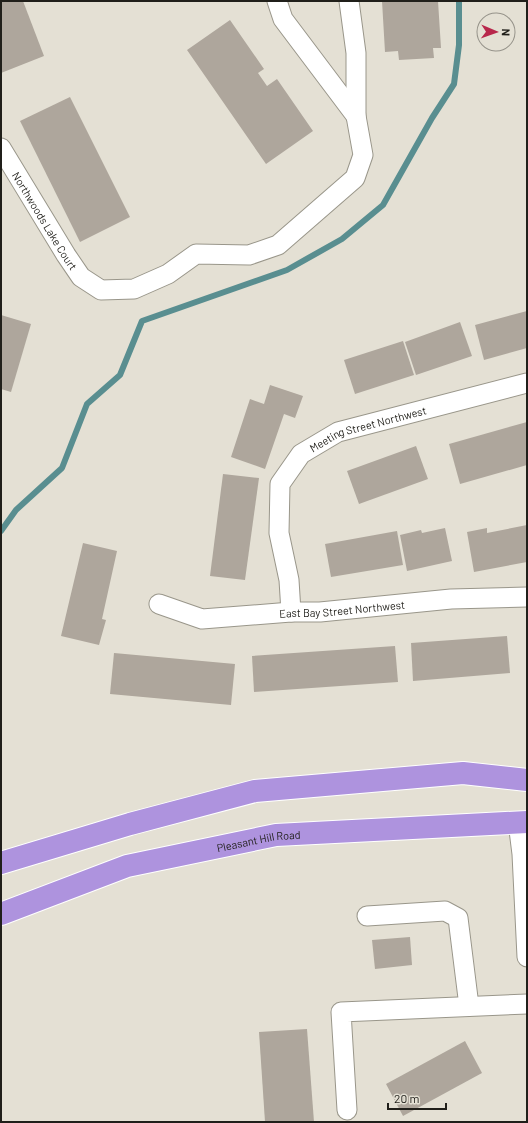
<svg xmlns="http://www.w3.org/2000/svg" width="528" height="1123" font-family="Barlow,sans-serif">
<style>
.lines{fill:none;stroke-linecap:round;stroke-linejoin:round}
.stream{stroke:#598e90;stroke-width:6}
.building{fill:#aea69c}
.street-casing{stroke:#99968a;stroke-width:21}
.highway-casing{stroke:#fff;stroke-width:24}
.street{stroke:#fff;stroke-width:19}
.highway{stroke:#ae93de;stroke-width:22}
.labels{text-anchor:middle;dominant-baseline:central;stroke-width:3.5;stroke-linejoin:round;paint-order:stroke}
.street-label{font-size:11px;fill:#201f1a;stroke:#e4e0d4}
</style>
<rect width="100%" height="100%" fill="#e4e0d4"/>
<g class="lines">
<path class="stream" d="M 1,531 L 16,510 L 62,468 L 87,404 L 120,375 L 142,321 L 287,270 L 342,239 L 383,205 L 432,118 L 454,84 L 459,45 L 459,1"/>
</g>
<g class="building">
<path d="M 1,1 L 23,1 L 44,56 L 1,73 Z"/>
<path d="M 382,1 L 438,1 L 441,48 L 433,48 L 434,58 L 399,60 L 398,51 L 385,52 Z"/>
<path d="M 230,20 L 264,69 L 258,73 L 267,86 L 277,79 L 313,131 L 266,164 L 187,50 Z"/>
<path d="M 70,97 L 130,217 L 80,242 L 20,121 Z"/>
<path d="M 527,311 L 527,348 L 484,360 L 475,325 Z"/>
<path d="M 1,315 L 31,324 L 11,392 L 1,389 Z"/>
<path d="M 460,322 L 472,356 L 416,375 L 405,342 Z"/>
<path d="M 403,341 L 414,375 L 355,394 L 344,360 Z"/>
<path d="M 270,385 L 303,396 L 295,418 L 284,414 L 265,469 L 231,457 L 250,399 L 264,404 Z"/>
<path d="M 527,422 L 527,465 L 460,484 L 449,444 Z"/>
<path d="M 416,446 L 428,479 L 359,504 L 347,471 Z"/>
<path d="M 223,474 L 259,478 L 245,580 L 210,576 Z"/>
<path d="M 527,525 L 527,562 L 474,572 L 467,532 L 487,528 L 487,533 Z"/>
<path d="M 445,528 L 452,561 L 407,571 L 400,535 L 421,530 L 422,533 Z"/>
<path d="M 397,531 L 403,565 L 331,577 L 325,544 Z"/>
<path d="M 83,543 L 117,551 L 102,619 L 106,620 L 99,645 L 61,636 Z"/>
<path d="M 507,636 L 510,673 L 413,681 L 411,643 Z"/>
<path d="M 395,646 L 398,682 L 254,692 L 252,656 Z"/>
<path d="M 114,653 L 235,664 L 231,705 L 110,694 Z"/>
<path d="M 410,937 L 412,965 L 375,969 L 372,940 Z"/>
<path d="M 307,1029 L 314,1122 L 265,1122 L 259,1032 Z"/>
<path d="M 465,1041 L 482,1073 L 403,1116 L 386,1084 Z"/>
</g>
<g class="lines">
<g class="street-casing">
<g id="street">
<path d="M 277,1 L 283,19 L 356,116"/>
<path id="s1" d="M 1,148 L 66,255 L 81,277 L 101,290 L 134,289 L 168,274 L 196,254 L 249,255 L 278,245 L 355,178 L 363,155 L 356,116 L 356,53 L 349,1"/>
<path id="s2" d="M 159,604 L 202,619 L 291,612 L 320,612 L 451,599 L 527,597"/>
<path id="s3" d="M 291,612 L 289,580 L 279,533 L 280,484 L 301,454 L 338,432 L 527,383"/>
<path d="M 518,822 L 522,854 L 527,957"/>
<path d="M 367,916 L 445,911 L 458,918 L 469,1006"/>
<path d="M 347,1110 L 341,1012 L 527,1004"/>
</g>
</g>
<g class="highway-casing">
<g id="highway">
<path d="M 1,863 L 130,824 L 255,791 L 463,773 L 527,780"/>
<path id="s4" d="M 1,914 L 127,866 L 276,835 L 527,822"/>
</g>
</g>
<use href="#street" class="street"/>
<use href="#highway" class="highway"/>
</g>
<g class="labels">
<g class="street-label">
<text stroke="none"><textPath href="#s1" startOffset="85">Northwoods Lake Court</textPath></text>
<text stroke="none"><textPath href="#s3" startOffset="238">Meeting Street Northwest</textPath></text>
<text stroke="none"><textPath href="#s2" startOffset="186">East Bay Street Northwest</textPath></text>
<text stroke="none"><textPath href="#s4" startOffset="269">Pleasant Hill Road</textPath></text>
</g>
</g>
<rect width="528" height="1123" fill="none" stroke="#201f1a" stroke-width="4"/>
<g transform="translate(496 32) rotate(92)"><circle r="19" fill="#e4e0d4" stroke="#96938a"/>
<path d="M0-3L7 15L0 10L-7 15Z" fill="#b8274b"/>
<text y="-6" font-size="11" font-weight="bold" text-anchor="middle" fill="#201f1a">N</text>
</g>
<path d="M388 1103v6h58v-6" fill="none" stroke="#201f1a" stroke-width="2"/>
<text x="394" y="1103" font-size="12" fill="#201f1a" stroke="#e4e0d4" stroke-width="3" paint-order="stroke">20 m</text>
</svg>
